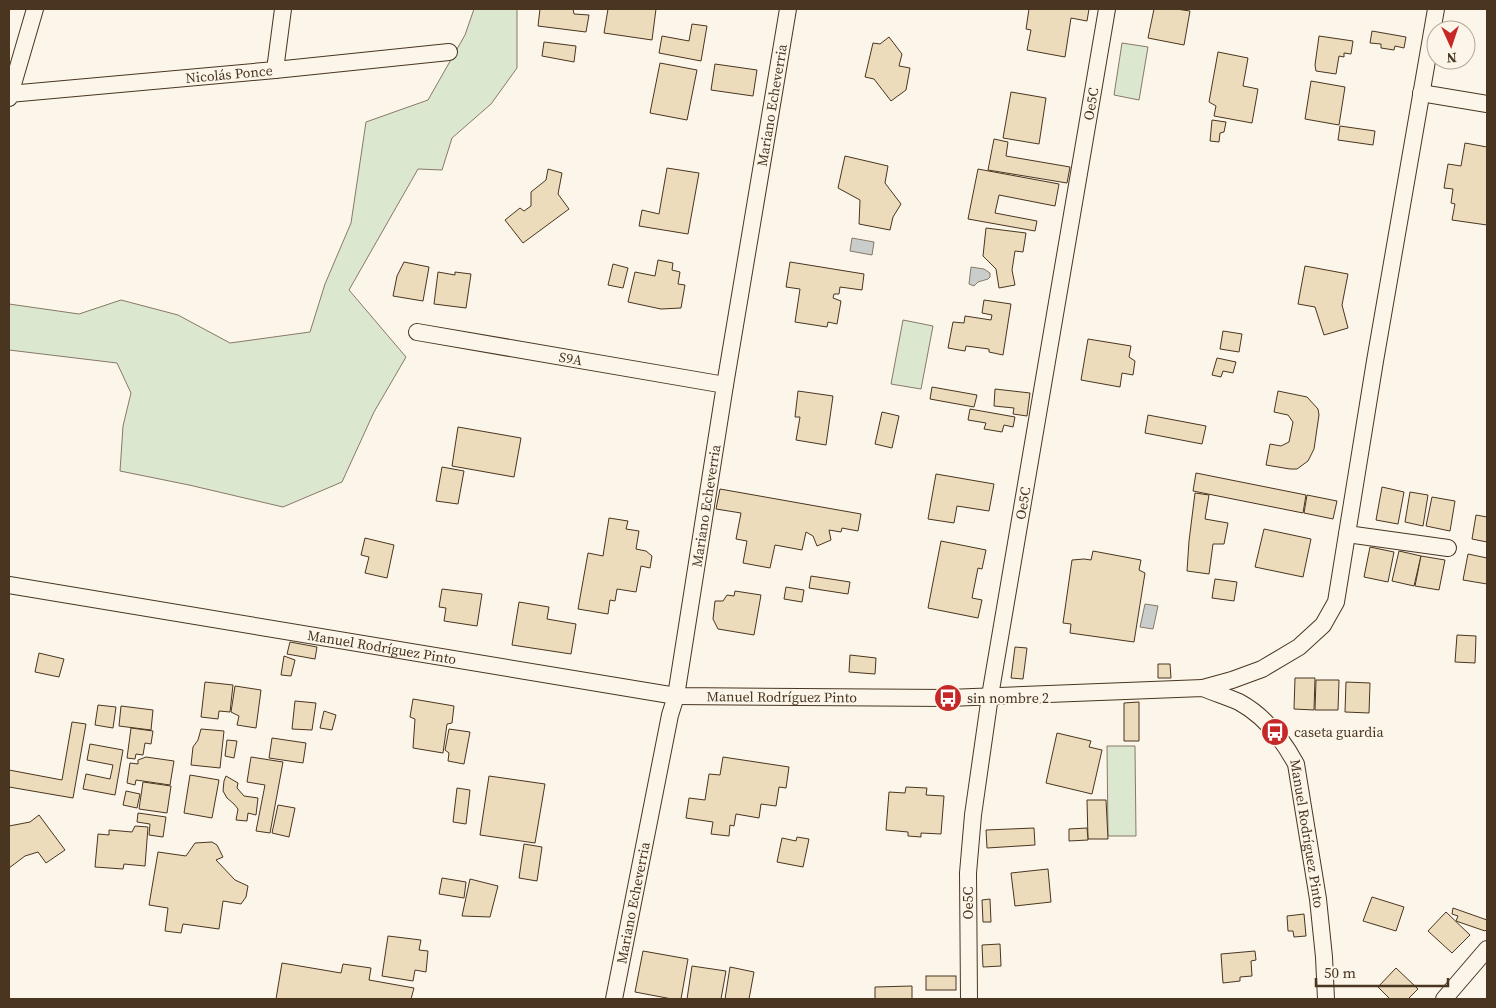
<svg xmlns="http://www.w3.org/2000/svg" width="1496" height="1008" font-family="'Source Serif 4',serif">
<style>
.green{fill:#dce7d0;stroke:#887966}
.water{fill:#c9cecd;stroke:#887966}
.building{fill:#ecdcbc;stroke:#4a3520}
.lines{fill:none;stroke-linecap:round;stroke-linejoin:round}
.street-casing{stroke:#4a3520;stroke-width:18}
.street{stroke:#fbf6e9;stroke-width:16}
.labels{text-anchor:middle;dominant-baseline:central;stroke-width:4;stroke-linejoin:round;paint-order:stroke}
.street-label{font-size:14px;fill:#4a3520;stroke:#fbf6e9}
.poi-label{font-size:14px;fill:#4a3520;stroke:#fbf6e9;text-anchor:start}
</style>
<rect width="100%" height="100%" fill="#fbf6e9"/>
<g class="green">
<path d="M 474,9 L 517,9 L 517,68 L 491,104 L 452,138 L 442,170 L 418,169 L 349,290 L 406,357 L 374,412 L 342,482 L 283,507 L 189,485 L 120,471 L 123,426 L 131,393 L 117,363 L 9,350 L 9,304 L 79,314 L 121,300 L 178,315 L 230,343 L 310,332 L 325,284 L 351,223 L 366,122 L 428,100 L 465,35 Z"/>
<path d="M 1122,43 L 1148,47 L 1139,100 L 1114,95 Z"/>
<path d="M 903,320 L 933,326 L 921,389 L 891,384 Z"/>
<path d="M 1107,746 L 1135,746 L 1136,836 L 1108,836 Z"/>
</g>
<g class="water">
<path d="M 852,238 L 874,242 L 872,255 L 850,251 Z"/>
<path d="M 971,267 L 984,269 L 990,273 L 990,277 L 988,279 L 978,282 L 974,286 L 969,284 Z"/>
<path d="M 1145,604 L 1158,606 L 1153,629 L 1140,627 Z"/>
</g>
<g class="building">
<path d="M 540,9 L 573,9 L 574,14 L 589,15 L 586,32 L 538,26 Z"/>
<path d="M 608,9 L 656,9 L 652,40 L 604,33 Z"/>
<path d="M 1029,9 L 1089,9 L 1087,21 L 1071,18 L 1065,57 L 1027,50 L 1031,30 L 1026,29 Z"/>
<path d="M 1154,9 L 1176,9 L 1190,11 L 1184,45 L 1148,38 Z"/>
<path d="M 692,24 L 707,26 L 701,61 L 659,53 L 662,36 L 689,41 Z"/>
<path d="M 1372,31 L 1406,37 L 1404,48 L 1395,46 L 1394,50 L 1381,48 L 1381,44 L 1370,43 Z"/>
<path d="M 1319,36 L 1353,41 L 1351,54 L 1344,53 L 1344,57 L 1339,56 L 1336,74 L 1316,71 L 1315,65 Z"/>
<path d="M 889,37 L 902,54 L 899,66 L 910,68 L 906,90 L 891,101 L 874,79 L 865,77 L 873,43 L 880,44 Z"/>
<path d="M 544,42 L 576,46 L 574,62 L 542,56 Z"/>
<path d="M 1218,52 L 1248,58 L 1243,86 L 1258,89 L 1252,123 L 1214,116 L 1216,106 L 1209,102 Z"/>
<path d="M 660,63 L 697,70 L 687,120 L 650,113 Z"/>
<path d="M 715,64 L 757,70 L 753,96 L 711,90 Z"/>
<path d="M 1311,81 L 1345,87 L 1339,125 L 1305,119 Z"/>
<path d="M 1011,92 L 1046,98 L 1039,144 L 1003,138 Z"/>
<path d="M 1212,120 L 1226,122 L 1224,132 L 1220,133 L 1219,142 L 1210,141 Z"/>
<path d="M 1340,126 L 1375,131 L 1373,145 L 1338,140 Z"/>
<path d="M 994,139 L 1008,142 L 1006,156 L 1070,167 L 1067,183 L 988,170 Z"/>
<path d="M 1465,143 L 1487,147 L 1487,225 L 1452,220 L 1455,204 L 1451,203 L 1453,189 L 1444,188 L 1448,164 L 1461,166 Z"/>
<path d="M 845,156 L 888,166 L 885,183 L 901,204 L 893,217 L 890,230 L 859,224 L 860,200 L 838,188 Z"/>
<path d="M 667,168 L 699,173 L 688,234 L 639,226 L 642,210 L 659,214 Z"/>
<path d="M 548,169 L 562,173 L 558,194 L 569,209 L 523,243 L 505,220 L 520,208 L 524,211 L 531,206 L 531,192 L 546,180 Z"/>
<path d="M 978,169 L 1059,184 L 1055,206 L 999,195 L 995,213 L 1037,221 L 1035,231 L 968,219 Z"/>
<path d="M 986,228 L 1026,233 L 1023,252 L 1015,251 L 1012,270 L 1015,285 L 999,288 L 996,269 L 983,256 Z"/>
<path d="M 658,260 L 673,263 L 672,270 L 680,272 L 678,284 L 685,285 L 681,308 L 661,309 L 628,302 L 635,272 L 655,276 Z"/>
<path d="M 404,262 L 429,267 L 423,301 L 393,296 L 397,276 Z"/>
<path d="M 790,262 L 864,274 L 862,290 L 840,287 L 839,294 L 834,294 L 833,298 L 841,301 L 837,324 L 828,322 L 827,327 L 795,322 L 800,289 L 786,287 Z"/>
<path d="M 613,264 L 628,268 L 623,288 L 608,285 Z"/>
<path d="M 1305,266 L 1348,274 L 1342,305 L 1348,328 L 1324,335 L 1315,307 L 1298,304 Z"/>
<path d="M 438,272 L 455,275 L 455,272 L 471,274 L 466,308 L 434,304 Z"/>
<path d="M 984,300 L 1011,304 L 1003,355 L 989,352 L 989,349 L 966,346 L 965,351 L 948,348 L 953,322 L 964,323 L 965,316 L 991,320 L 992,315 L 982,313 Z"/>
<path d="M 1223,331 L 1242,334 L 1239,352 L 1220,349 Z"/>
<path d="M 1088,339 L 1131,346 L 1129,357 L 1135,361 L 1133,375 L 1122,373 L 1120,387 L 1081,380 Z"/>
<path d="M 1217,358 L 1236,362 L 1233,373 L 1223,371 L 1221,377 L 1212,375 Z"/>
<path d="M 932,387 L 977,395 L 974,407 L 930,399 Z"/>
<path d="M 995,389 L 1030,393 L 1027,416 L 1013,414 L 1014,408 L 994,406 Z"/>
<path d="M 798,391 L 833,396 L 826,445 L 796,440 L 800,417 L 795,417 Z"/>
<path d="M 1278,391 L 1307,397 L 1318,409 L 1319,415 L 1314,449 L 1308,461 L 1297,469 L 1290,469 L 1266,465 L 1270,444 L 1281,446 L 1289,442 L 1293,422 L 1288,415 L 1274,412 Z"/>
<path d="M 970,409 L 1015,417 L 1013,427 L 1004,425 L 1002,432 L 984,429 L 986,423 L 968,420 Z"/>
<path d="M 882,412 L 899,416 L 892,448 L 875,444 Z"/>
<path d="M 1148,415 L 1206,426 L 1202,444 L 1145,433 Z"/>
<path d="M 458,427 L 521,438 L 514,477 L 452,466 Z"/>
<path d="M 442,467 L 464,471 L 458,504 L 436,501 Z"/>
<path d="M 1196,473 L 1306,495 L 1303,513 L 1193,491 Z"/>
<path d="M 936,474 L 994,484 L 989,511 L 957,506 L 954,523 L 928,519 Z"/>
<path d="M 1382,487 L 1404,492 L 1398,524 L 1376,520 Z"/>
<path d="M 720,489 L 861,514 L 858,531 L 842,528 L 841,532 L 829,530 L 831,540 L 817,546 L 813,536 L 806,532 L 802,550 L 775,545 L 770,568 L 743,563 L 747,541 L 736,539 L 741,513 L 716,509 Z"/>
<path d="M 1410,492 L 1428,495 L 1423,526 L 1405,522 Z"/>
<path d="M 1195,493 L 1209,495 L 1205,519 L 1228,523 L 1224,544 L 1213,544 L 1209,574 L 1187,571 L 1189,541 Z"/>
<path d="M 1307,495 L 1337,501 L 1333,519 L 1304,513 Z"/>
<path d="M 1432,497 L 1455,501 L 1450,531 L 1426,526 Z"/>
<path d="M 1476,515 L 1487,517 L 1487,542 L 1472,539 Z"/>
<path d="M 609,518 L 628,521 L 626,529 L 639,531 L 636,549 L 646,551 L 652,556 L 650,568 L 641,566 L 636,592 L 617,589 L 615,601 L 610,600 L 608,614 L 578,609 L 588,553 L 603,556 Z"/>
<path d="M 1264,529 L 1311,539 L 1303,577 L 1255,567 Z"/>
<path d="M 365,538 L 394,545 L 387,578 L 365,573 L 369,557 L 361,555 Z"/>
<path d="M 941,541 L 986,550 L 982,569 L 978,568 L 972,598 L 982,600 L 978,618 L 928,608 Z"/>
<path d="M 1370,547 L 1394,552 L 1388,582 L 1364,577 Z"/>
<path d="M 1093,551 L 1141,560 L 1139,570 L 1145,573 L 1134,642 L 1070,633 L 1071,624 L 1063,623 L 1072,560 L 1084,559 L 1091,560 Z"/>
<path d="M 1399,551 L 1421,556 L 1414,586 L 1392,581 Z"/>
<path d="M 1468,554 L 1487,558 L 1487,584 L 1463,580 Z"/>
<path d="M 1421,556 L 1445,560 L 1439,590 L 1415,586 Z"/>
<path d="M 811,576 L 850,582 L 848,594 L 809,588 Z"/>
<path d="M 1215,579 L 1237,582 L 1234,601 L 1212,598 Z"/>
<path d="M 786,587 L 804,590 L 802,602 L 784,599 Z"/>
<path d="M 442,589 L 482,594 L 477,626 L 444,621 L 446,608 L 439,607 Z"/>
<path d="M 735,591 L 761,595 L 754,635 L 718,629 L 713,619 L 715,601 L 723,601 L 727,595 L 734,596 Z"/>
<path d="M 519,602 L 549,607 L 547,619 L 576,624 L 571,654 L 512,645 Z"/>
<path d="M 1457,635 L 1476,636 L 1475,663 L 1455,662 Z"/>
<path d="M 290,642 L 317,647 L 315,659 L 287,654 Z"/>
<path d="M 1015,647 L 1027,648 L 1023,679 L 1011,678 Z"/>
<path d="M 39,653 L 64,659 L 59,677 L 35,672 Z"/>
<path d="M 850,655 L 876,658 L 875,674 L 849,672 Z"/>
<path d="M 284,656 L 295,660 L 291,676 L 281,675 Z"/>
<path d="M 1158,664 L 1170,664 L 1171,678 L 1158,678 Z"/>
<path d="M 1295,678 L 1315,678 L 1314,710 L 1294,709 Z"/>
<path d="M 1316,680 L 1339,680 L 1338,710 L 1315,710 Z"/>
<path d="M 205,682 L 233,685 L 230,712 L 219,711 L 218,719 L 201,717 Z"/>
<path d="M 1346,682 L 1370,683 L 1369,713 L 1345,712 Z"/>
<path d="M 235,686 L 261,690 L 256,728 L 237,725 L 239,716 L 231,712 Z"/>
<path d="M 413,699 L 454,706 L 452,723 L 447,724 L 443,753 L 413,748 L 415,719 L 410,717 Z"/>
<path d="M 295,701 L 316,703 L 312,730 L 292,729 Z"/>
<path d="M 1139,702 L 1139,741 L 1124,741 L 1124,703 Z"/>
<path d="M 98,705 L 116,707 L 113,728 L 95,725 Z"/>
<path d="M 121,706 L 153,710 L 151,730 L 119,726 Z"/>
<path d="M 324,711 L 336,715 L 332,730 L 320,728 Z"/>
<path d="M 72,722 L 86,724 L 73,798 L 9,787 L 9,770 L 62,780 Z"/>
<path d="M 131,728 L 153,731 L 151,744 L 145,743 L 143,755 L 136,754 L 135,759 L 127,758 Z"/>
<path d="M 201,729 L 224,731 L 220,768 L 191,765 L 193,747 L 198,740 Z"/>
<path d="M 449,729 L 470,732 L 464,764 L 448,761 L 449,753 L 445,750 Z"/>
<path d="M 1057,733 L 1091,741 L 1089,747 L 1102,750 L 1092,794 L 1046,783 Z"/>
<path d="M 272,738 L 306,743 L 303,763 L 269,758 Z"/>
<path d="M 227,740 L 237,741 L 234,758 L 225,756 Z"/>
<path d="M 90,744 L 123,750 L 115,795 L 83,789 L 86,774 L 110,779 L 113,765 L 87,760 Z"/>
<path d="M 146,757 L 174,761 L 170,785 L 136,780 L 135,785 L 127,783 L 130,763 L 138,764 L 138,760 Z"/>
<path d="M 251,757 L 283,762 L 270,833 L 256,831 L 265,785 L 247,782 Z"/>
<path d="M 723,757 L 789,767 L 786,788 L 779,787 L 776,806 L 761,804 L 759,818 L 736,814 L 734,826 L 730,825 L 729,836 L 711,834 L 713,822 L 686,818 L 689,798 L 705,800 L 709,774 L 720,775 Z"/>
<path d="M 190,775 L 219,780 L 212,818 L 184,813 Z"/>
<path d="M 226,776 L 238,783 L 237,788 L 244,796 L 258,798 L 256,815 L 248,813 L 247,821 L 236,820 L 238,809 L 234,804 L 227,798 L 223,791 L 224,781 Z"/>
<path d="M 489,776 L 545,784 L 535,843 L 480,835 Z"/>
<path d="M 143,782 L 171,786 L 167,813 L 139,809 Z"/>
<path d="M 906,787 L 927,788 L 926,795 L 944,796 L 941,834 L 921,833 L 921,837 L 908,836 L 908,832 L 886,830 L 889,792 L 905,793 Z"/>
<path d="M 457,788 L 470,790 L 466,824 L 453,822 Z"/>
<path d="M 126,791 L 140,794 L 137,808 L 123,805 Z"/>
<path d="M 1087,800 L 1106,800 L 1108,839 L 1088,839 Z"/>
<path d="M 278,805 L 295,808 L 289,837 L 272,833 Z"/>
<path d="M 138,813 L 166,817 L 163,837 L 149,835 L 150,824 L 137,822 Z"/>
<path d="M 39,815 L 65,850 L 46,863 L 38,852 L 25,856 L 9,868 L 9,826 L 30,822 Z"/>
<path d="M 135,826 L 148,827 L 145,866 L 124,864 L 123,869 L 95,867 L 98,834 L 109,835 L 109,830 L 132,832 Z"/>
<path d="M 1034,828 L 1035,845 L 987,848 L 986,830 Z"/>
<path d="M 1087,828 L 1088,840 L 1069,841 L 1069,829 Z"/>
<path d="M 797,837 L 809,839 L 803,867 L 777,862 L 782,838 L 796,841 Z"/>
<path d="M 212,842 L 217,845 L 223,857 L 216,860 L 235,880 L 248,886 L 246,897 L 241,904 L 223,901 L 219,929 L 183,924 L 181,933 L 165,931 L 168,908 L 149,905 L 158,852 L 186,856 L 195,843 Z"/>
<path d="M 524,844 L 542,847 L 537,881 L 519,878 Z"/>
<path d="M 1048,869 L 1051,902 L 1015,906 L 1011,873 Z"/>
<path d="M 442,878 L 466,882 L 464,898 L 439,894 Z"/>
<path d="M 470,879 L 498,886 L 490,917 L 462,916 Z"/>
<path d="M 1372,897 L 1404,907 L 1396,931 L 1363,921 Z"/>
<path d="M 990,899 L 991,922 L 983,922 L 982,900 Z"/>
<path d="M 1453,908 L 1487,920 L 1487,929 L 1485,931 L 1456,921 L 1458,916 L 1452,914 Z"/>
<path d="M 1446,912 L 1470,935 L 1452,953 L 1428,931 Z"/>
<path d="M 1304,914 L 1306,936 L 1294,937 L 1293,931 L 1288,931 L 1287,916 Z"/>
<path d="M 388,936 L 421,940 L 419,950 L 428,951 L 426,972 L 415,970 L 413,981 L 382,976 Z"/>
<path d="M 1000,944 L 1001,966 L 983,967 L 982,945 Z"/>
<path d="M 643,951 L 688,959 L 681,999 L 672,999 L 635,992 Z"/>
<path d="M 1255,951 L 1256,960 L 1251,961 L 1252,976 L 1240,977 L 1240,981 L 1223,983 L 1221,954 Z"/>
<path d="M 282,963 L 341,973 L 343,964 L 371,968 L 369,980 L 414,988 L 411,999 L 276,999 Z"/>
<path d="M 692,966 L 726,971 L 721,999 L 687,999 Z"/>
<path d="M 730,967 L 754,972 L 749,999 L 725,999 Z"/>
<path d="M 1396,968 L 1418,989 L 1408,999 L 1390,999 L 1378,987 Z"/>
<rect x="926" y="976" width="30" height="14"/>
<path d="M 912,986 L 912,999 L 875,999 L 875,987 Z"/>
</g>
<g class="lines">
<g class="street-casing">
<g id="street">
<path d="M 275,70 L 283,9"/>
<path d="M 1421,93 L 1487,104"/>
<path id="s1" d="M 9,94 L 275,70 L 449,52"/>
<path d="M 9,98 L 35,9"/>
<path id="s2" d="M 417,332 L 725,385"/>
<path d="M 1347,534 L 1448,548"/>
<path id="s3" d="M 9,585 L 676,696 L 948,698 L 1203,688 C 1215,693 1228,697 1239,702 C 1265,716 1283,740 1296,764 L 1318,899 L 1324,957 L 1326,999"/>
<path d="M 1203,688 L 1232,680 L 1262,669 L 1299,647 L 1323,625 L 1336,602 L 1375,361 L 1436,9"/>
<path id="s4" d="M 614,999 L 670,715 L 676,696 L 725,385 L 788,9"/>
<path id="s5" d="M 969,999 L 968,873 L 973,815 L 990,696 L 1107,9"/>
<path d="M 1444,999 L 1487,949"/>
</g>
</g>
<use href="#street" class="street"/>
</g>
<defs>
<g id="bus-disc" transform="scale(1.4375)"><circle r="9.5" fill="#c62828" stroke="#fbf6e9"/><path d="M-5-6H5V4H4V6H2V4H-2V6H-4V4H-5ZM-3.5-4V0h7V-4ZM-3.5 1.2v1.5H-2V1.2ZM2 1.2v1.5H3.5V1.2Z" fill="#fff"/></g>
</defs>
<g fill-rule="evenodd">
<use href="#bus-disc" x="948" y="698"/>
<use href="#bus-disc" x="1275" y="732"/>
</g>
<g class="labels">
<g class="street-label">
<text stroke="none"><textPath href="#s1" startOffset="221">Nicolás Ponce</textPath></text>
<text stroke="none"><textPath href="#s5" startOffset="905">Oe5C</textPath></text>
<text stroke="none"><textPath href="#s4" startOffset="908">Mariano Echeverria</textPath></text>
<text stroke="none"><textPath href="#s2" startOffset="156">S9A</textPath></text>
<text stroke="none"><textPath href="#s5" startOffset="500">Oe5C</textPath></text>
<text stroke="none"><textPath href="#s4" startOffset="502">Mariano Echeverria</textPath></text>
<text stroke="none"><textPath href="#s3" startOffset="378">Manuel Rodríguez Pinto</textPath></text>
<text stroke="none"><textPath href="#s3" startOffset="782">Manuel Rodríguez Pinto</textPath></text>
<text stroke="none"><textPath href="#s3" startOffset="1398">Manuel Rodríguez Pinto</textPath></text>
<text stroke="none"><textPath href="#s4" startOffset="98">Mariano Echeverria</textPath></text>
<text transform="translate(968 903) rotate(-90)">Oe5C</text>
</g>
<g class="poi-label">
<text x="967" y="698">sin nombre 2</text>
<text x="1294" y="732">caseta guardia</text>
</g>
</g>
<rect width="1496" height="1008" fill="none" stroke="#4a3520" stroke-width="20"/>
<g transform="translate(1451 45) rotate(177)"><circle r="24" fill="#fbf6e9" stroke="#b4a999"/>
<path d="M0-4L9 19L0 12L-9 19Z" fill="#c62828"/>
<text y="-8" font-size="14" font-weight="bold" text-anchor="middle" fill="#4a3520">N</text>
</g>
<path d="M1316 978v8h132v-8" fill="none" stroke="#4a3520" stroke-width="2.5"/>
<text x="1324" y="978" font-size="15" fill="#4a3520" stroke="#fbf6e9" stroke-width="4" paint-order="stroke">50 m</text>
</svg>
